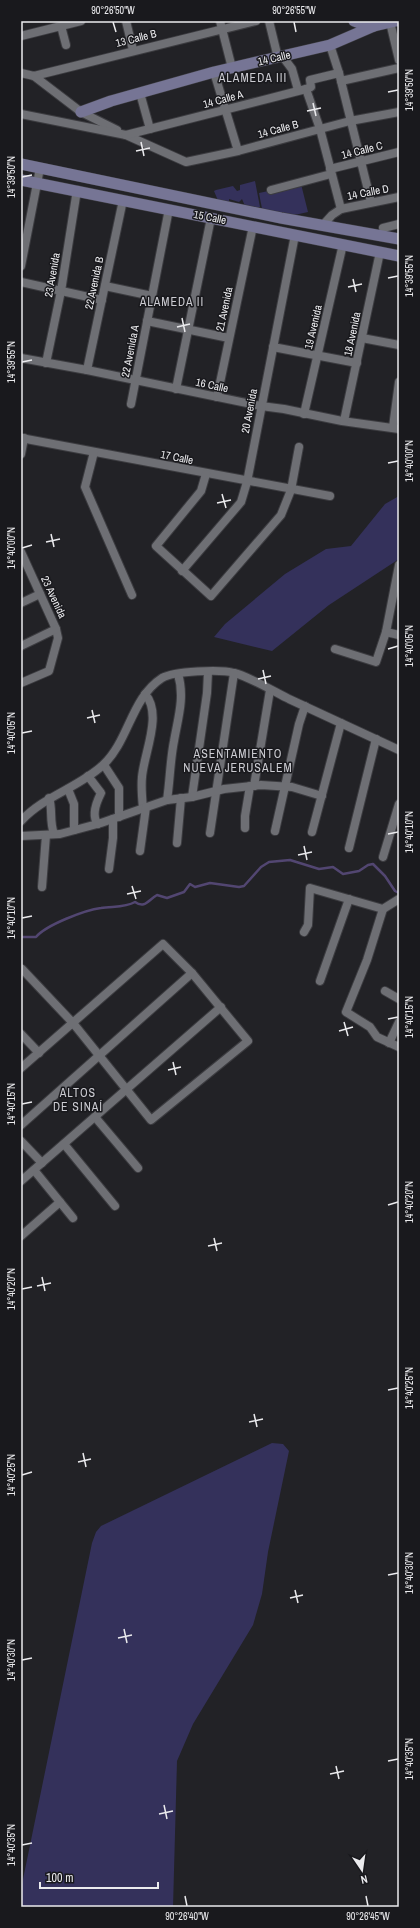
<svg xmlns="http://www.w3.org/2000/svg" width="420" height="1928" font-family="'Archivo Narrow',sans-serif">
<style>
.green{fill:#34315b}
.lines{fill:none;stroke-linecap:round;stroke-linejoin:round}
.stream{stroke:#524671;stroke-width:2.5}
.street-casing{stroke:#3c3c40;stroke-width:10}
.secondary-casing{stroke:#3c3c40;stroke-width:12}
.street{stroke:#6e6f74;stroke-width:8}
.secondary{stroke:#767595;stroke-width:11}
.ticks{fill:none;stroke:#ebebee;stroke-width:1.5}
.labels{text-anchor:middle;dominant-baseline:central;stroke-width:3;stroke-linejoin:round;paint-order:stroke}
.street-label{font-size:11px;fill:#ebebee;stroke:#19191d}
.neighbourhood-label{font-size:12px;letter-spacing:1px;fill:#ccccd2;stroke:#19191d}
.neatline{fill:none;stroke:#ebebee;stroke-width:1.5}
.ticks-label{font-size:10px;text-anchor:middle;fill:#ebebee}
</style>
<rect width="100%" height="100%" fill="#222226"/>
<g class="green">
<path d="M 255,181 L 260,207 L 252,209 L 245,206 L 242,199 L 239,202 L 229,199 L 229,201 L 233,203 L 219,203 L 214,191 L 216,190 L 233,186 L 237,191 L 240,190 L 240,185 Z"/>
<path d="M 301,184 L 308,212 L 281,218 L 263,214 L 259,193 Z"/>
<path d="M 399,496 L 399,559 L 329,605 L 272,651 L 214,637 L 225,624 L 285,574 L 326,549 L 351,546 L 385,504 Z"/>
<path d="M 272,1443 L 283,1444 L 289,1451 L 268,1552 L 262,1594 L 253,1625 L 193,1724 L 177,1761 L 173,1907 L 21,1907 L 21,1889 L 92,1543 L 96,1532 L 101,1526 Z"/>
</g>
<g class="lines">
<path class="stream" d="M 21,937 L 36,937 C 46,925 85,910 101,908 C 112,906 125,908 135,902 C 145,909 148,900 157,895 L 167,898 L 184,892 L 190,884 L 195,887 L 210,883 L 239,887 L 244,886 L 261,867 L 269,862 L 290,860 L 319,869 L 333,867 L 343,874 L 359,871 L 368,865 L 373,864 L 385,876 L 395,891 L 399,893"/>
<g class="street-casing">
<g id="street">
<path d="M 126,21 L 133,50"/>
<path d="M 220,21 L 232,68"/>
<path d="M 269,21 L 278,58"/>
<path d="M 390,22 L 399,60"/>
<path d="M 61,26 L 66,45"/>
<path d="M 21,36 L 81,21"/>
<path d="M 330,45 L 339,73 L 371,202"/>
<path d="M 283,57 L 292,69 L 298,90"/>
<path d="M 214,72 L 238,151"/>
<path d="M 21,73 L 34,76 L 256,21"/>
<path d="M 34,76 L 81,112 L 117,130"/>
<path d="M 341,81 L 399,68"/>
<path d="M 306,89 L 320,129 L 341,209"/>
<path d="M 140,93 L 150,129"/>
<path d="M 21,114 L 126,135 L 186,162 L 238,151 L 350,121 L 399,112"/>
<path d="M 126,135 L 306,89 L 311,87 L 310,80 L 339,73"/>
<path d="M 330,169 L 399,152"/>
<path d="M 271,190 L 331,174"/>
<path d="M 323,225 L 332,215 L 341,209 L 399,197"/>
<path d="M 383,228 L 399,224"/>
<path d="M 21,266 L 40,168"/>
<path d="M 21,282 L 102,300"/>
<path d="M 105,286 L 152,296"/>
<path d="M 147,321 L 229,338"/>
<path d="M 362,338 L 399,345"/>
<path d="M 273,347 L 357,363"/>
<path d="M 21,358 L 87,370 L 261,406 L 284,409 L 342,421 L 399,429"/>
<path d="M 46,363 L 61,291 L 77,190"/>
<path d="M 87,370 L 123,200"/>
<path d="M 176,389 L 211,218"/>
<path d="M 217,397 L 253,226"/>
<path d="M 131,404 L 169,209"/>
<path d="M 304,414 L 343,244"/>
<path d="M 344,421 L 380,252"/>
<path d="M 393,427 L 399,382"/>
<path d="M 21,438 L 330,496"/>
<path d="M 94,452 L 85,487 L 132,595"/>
<path d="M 21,454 L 24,438"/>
<path d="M 206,474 L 201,491 L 156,546 L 211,596 L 281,515 L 291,490 L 299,447"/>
<path d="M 21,552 L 56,629 L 58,638 L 49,671 L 21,683"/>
<path d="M 182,571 L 241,502 L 247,482 L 295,235"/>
<path d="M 21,603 L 40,594"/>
<path d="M 386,632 L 399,635"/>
<path d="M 21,646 L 56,629"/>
<path d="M 335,649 L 376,662 L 386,632 L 399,565"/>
<path d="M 104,765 L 119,788 L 119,817"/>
<path d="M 88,776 L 101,793 C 97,801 91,816 98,824"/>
<path d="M 254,786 L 270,690"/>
<path d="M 68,789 L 74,804 L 74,830"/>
<path d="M 192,797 L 207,693 L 208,672"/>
<path d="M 49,798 C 53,810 49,820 54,834"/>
<path d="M 167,800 C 170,781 170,761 174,741 C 178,718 185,697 178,674"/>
<path d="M 143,808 C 142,798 141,787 142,777 C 144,753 163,714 145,694"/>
<path d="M 21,821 C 44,796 78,788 103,765 C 129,741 131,698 162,678 C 174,671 221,669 234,673 C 248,676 275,692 289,699 C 325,716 362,733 399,750"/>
<path d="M 245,828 L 245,816 L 250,786"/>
<path d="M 275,831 L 299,724 L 305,706"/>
<path d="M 312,832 L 341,723"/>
<path d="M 210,833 L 234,673"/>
<path d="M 21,836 L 60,834 L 101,823 L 167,800 L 192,797 L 224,789 L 261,785 L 292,787 L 322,796"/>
<path d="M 177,843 L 181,798"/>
<path d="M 349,848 L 376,739"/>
<path d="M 140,851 L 146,807"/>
<path d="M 383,857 L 399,804"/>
<path d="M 109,869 L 113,838 L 113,819"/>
<path d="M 42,887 L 46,835"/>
<path d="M 383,909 L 367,960 L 346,1012 L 370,1027 L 377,1037 L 399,1047"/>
<path d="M 304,932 L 308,925 L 310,888 L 383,909 L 399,899"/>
<path d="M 320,981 L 349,899"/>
<path d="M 385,991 L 399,999"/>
<path d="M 21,1034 L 39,1053"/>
<path d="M 389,1043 L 399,1022"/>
<path d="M 21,1068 L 163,944 L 192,973 L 248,1041 L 151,1120 L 73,1023 L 22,969"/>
<path d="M 95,1117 L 138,1168"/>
<path d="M 21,1125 L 192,973"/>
<path d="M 21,1141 L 42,1163"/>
<path d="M 64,1144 L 115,1206"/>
<path d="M 34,1170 L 73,1218"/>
<path d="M 21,1181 L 221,1007"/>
<path d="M 21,1236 L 60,1202"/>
</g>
</g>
<g class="secondary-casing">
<g id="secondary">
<path d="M 354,21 L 364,25 L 374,26"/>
<path d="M 81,112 L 111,101 L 214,72 L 330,45 L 374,26 L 396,21"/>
<path d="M 21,164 L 281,218 L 399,239"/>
<path d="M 21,180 L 399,256"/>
</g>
</g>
<use href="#street" class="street"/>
<use href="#secondary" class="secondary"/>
</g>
<path class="ticks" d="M 113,22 L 116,32M 294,22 L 296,32M 388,92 L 398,90M 313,103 L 316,116M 307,111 L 321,108M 141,142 L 144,156M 136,151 L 150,148M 22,177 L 32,175M 388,278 L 398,276M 353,279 L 356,292M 348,287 L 362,284M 182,318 L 185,332M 177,327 L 190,324M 22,362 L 32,360M 388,463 L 398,461M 222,494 L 226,508M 217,503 L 231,500M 51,534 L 54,547M 46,542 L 60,539M 22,548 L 32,545M 388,649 L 398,646M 263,670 L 266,684M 258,679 L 271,676M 92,710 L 95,723M 87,718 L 100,715M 22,733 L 32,731M 388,834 L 398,832M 304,846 L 307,860M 298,855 L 312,852M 132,886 L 136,899M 127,894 L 141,891M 22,918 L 32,916M 388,1019 L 398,1017M 344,1022 L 348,1036M 339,1031 L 353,1027M 173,1062 L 176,1075M 168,1070 L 181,1067M 22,1104 L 32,1102M 388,1205 L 398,1202M 214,1238 L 217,1251M 208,1246 L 222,1243M 42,1277 L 45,1291M 37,1286 L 51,1283M 22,1289 L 32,1287M 388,1390 L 398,1388M 254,1414 L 257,1427M 249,1422 L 263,1419M 83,1453 L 86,1467M 78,1462 L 91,1459M 22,1475 L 32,1472M 388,1575 L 398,1573M 295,1590 L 298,1603M 290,1598 L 303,1595M 124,1629 L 127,1643M 118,1638 L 132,1635M 22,1660 L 32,1658M 388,1761 L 398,1759M 336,1766 L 339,1779M 330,1774 L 344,1771M 164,1805 L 167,1819M 159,1814 L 173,1811M 22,1845 L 32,1843M 185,1896 L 187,1906M 366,1896 L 368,1906"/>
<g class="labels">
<g class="street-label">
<text transform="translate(136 38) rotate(-14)">13 Calle B</text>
<text transform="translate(274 58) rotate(-13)">14 Calle</text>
<text transform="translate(223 99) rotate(-15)">14 Calle A</text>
<text transform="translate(278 129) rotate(-15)">14 Calle B</text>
<text transform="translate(362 150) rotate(-14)">14 Calle C</text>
<text transform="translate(368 192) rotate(-11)">14 Calle D</text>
<text transform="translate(210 217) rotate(11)">15 Calle</text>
<text transform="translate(52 275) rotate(-80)">23 Avenida</text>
<text transform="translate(94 283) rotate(-78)">22 Avenida B</text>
<text transform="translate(224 309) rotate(-78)">21 Avenida</text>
<text transform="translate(313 327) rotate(-77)">19 Avenida</text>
<text transform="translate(352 334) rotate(-78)">18 Avenida</text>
<text transform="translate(130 351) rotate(-79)">22 Avenida A</text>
<text transform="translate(212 385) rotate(12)">16 Calle</text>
<text transform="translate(249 411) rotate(-79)">20 Avenida</text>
<text transform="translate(177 457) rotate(11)">17 Calle</text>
<text transform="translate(54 597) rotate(65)">23 Avenida</text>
</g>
<g class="neighbourhood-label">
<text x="253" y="78">ALAMEDA III</text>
<text x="172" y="302">ALAMEDA II</text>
<text x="238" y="754">ASENTAMIENTO<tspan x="238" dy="14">NUEVA JERUSALEM</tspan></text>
<text x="78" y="1093">ALTOS<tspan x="78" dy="14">DE SINAÍ</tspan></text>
</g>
</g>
<rect width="420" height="1928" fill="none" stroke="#19191d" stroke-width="44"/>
<g transform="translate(362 1870) rotate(167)" stroke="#19191d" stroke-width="3" paint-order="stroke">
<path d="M0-3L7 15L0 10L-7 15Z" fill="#ebebee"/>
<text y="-6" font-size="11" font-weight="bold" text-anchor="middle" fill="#ebebee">N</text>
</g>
<path d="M40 1882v6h118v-6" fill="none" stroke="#ebebee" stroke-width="2"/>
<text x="46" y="1882" font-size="12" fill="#ebebee" stroke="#19191d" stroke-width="3" paint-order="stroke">100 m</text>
<rect x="22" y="22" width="376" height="1884" class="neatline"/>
<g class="ticks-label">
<text x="113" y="14">90°26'50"W</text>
<text x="294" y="14">90°26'55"W</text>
<text transform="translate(409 90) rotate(-90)" y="4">14°39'50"N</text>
<text transform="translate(11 177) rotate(-90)" y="4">14°39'50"N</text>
<text transform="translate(409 276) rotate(-90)" y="4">14°39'55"N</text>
<text transform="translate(11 362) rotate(-90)" y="4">14°39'55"N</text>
<text transform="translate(409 461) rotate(-90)" y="4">14°40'00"N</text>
<text transform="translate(11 548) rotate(-90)" y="4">14°40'00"N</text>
<text transform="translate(409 646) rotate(-90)" y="4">14°40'05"N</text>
<text transform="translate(11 733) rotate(-90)" y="4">14°40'05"N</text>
<text transform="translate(409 832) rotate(-90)" y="4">14°40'10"N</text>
<text transform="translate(11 918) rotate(-90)" y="4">14°40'10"N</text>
<text transform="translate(409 1017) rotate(-90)" y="4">14°40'15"N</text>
<text transform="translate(11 1104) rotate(-90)" y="4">14°40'15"N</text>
<text transform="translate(409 1202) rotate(-90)" y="4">14°40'20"N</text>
<text transform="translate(11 1289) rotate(-90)" y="4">14°40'20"N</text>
<text transform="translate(409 1388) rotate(-90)" y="4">14°40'25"N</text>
<text transform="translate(11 1475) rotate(-90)" y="4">14°40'25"N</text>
<text transform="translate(409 1573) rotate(-90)" y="4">14°40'30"N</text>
<text transform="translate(11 1660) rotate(-90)" y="4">14°40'30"N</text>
<text transform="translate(409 1759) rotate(-90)" y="4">14°40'35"N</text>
<text transform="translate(11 1845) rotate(-90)" y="4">14°40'35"N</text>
<text x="187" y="1920">90°26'40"W</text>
<text x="368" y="1920">90°26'45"W</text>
</g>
</svg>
